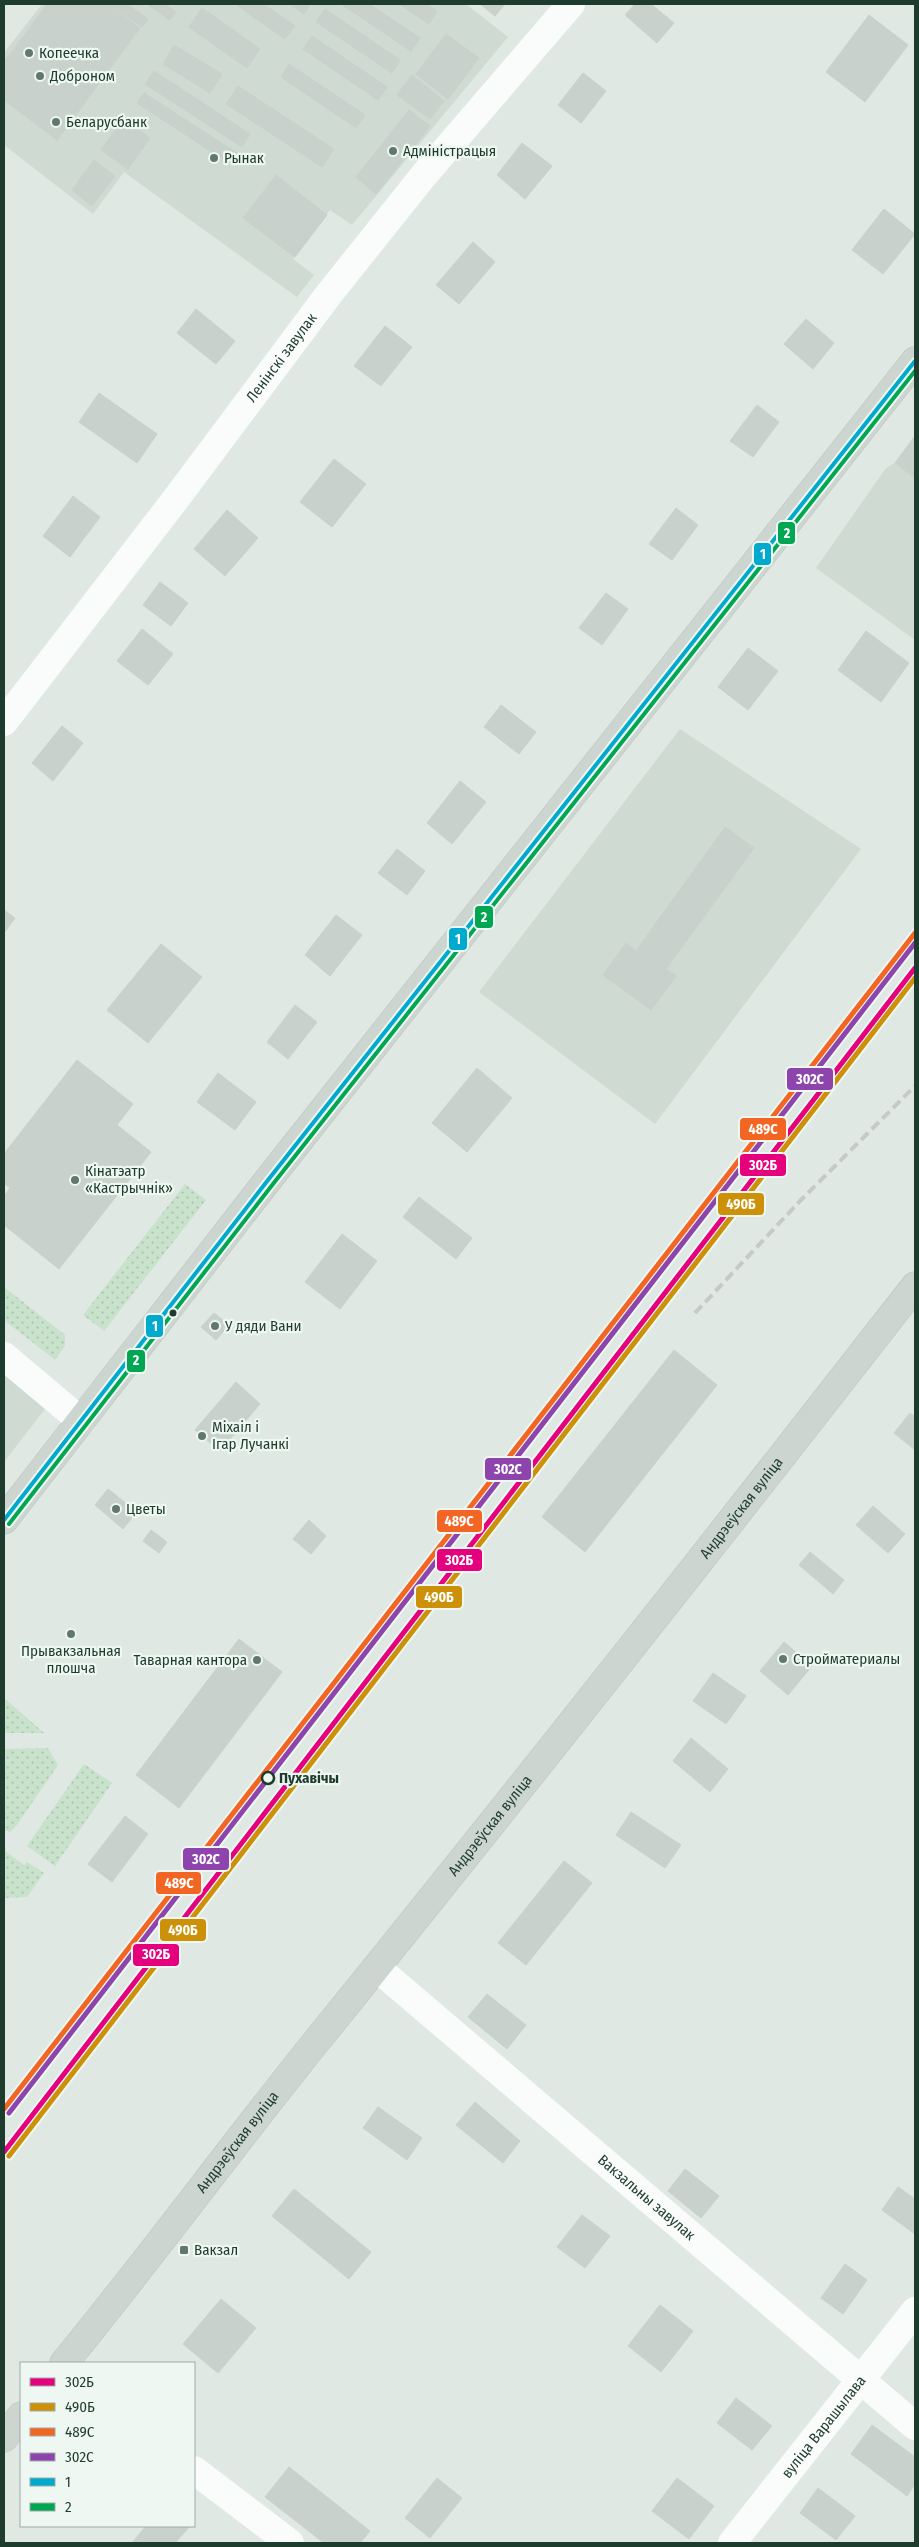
<svg xmlns="http://www.w3.org/2000/svg" width="919" height="2547" font-family="'Fira Sans Condensed',sans-serif">
<style>
.built{fill:#cedad2}
.grass{fill:url(#grass-dots)}
.building{fill:#c9d1cc;stroke:#c9d1cc}
.lines{fill:none;stroke-linecap:round;stroke-linejoin:round}
.major-casing{stroke:#bac5bf;stroke-width:29}
.minor{stroke:#fafcfb;stroke-width:28}
.major{stroke:#ccd5d0;stroke-width:28}
.rail{stroke:#c5cac8;stroke-width:4;stroke-dasharray:10 5;stroke-linecap:butt}
.bus-1-casing{stroke:#eef7f1;stroke-width:8}
.bus-2-casing{stroke:#eef7f1;stroke-width:8}
.bus-1{stroke:#00a9ce;stroke-width:4}
.bus-2{stroke:#00a651;stroke-width:4}
.rail-1-casing{stroke:#eef7f1;stroke-width:9}
.rail-2-casing{stroke:#eef7f1;stroke-width:9}
.rail-3-casing{stroke:#eef7f1;stroke-width:9}
.rail-4-casing{stroke:#eef7f1;stroke-width:9}
.rail-1{stroke:#e5007d;stroke-width:5}
.rail-2{stroke:#cc9109;stroke-width:5}
.rail-3{stroke:#f26522;stroke-width:5}
.rail-4{stroke:#8e44ad;stroke-width:5}
.poi-dot{fill:#62786d;stroke:#eef7f1;stroke-width:2}
.bus-dot{fill:#1e3c2d;stroke:#eef7f1;stroke-width:2}
.stop-dot{fill:#eef7f1;stroke:#1e3c2d;stroke-width:2.5}
.labels{text-anchor:middle;dominant-baseline:central;stroke-width:4.5;stroke-linejoin:round;paint-order:stroke}
.poi-label{font-size:15px;fill:#1e3c2d;stroke:#eef7f1;text-anchor:start}
.street-label{font-size:15px;fill:#1e3c2d;stroke:#eef7f1}
.stop-label{font-size:15px;font-weight:bold;fill:#1e3c2d;stroke:#eef7f1;text-anchor:start}
.line-badge{stroke:#eef7f1;stroke-width:2}
.badge-label{font-size:14px;text-anchor:middle;font-weight:bold;fill:#fff}
</style>
<defs>
<pattern id="grass-dots" width="8" height="8" patternUnits="userSpaceOnUse" patternTransform="scale(1.25)"><rect width="8" height="8" fill="#c8e2cb"/><path d="M2 2h.1M6 6h.1" fill="none" stroke="#abc3af" stroke-width="1.8" stroke-linecap="round"/></pattern>
</defs>
<rect width="100%" height="100%" fill="#e0e8e3"/>
<g class="built">
<path d="M 42,4 L 466,4 L 508,37 L 352,225 L 330,210 L 293,259 L 314,275 L 297,297 L 124,172 L 93,214 L 4,145 L 4,53 Z"/>
<path d="M 895,463 L 915,478 L 915,640 L 816,568 L 886,468 Z"/>
<path d="M 680,729 L 861,849 L 655,1124 L 479,992 Z"/>
<path d="M 4,1375 L 45,1409 L 4,1462 Z"/>
</g>
<g class="grass">
<path d="M 185,1184 L 206,1200 L 104,1331 L 83,1315 Z"/>
<path d="M 4,1287 L 65,1335 L 65,1346 L 55,1360 L 4,1320 Z"/>
<path d="M 4,1698 L 44,1733 L 4,1733 Z"/>
<path d="M 48,1748 L 58,1765 L 17,1825 L 10,1832 L 4,1830 L 4,1749 Z"/>
<path d="M 84,1764 L 112,1783 L 55,1866 L 27,1846 Z"/>
<path d="M 4,1847 L 6,1849 L 5,1851 L 24,1865 L 27,1862 L 44,1873 L 27,1897 L 4,1898 Z"/>
</g>
<g class="building">
<path d="M 47,4 L 108,4 L 140,28 L 94,90 L 23,37 Z"/>
<path d="M 110,4 L 127,4 L 148,19 L 142,27 Z"/>
<path d="M 147,4 L 165,4 L 176,12 L 170,20 Z"/>
<path d="M 235,4 L 264,4 L 295,26 L 285,39 Z"/>
<path d="M 290,4 L 311,4 L 304,14 Z"/>
<path d="M 341,4 L 369,4 L 420,38 L 411,51 Z"/>
<path d="M 399,4 L 427,4 L 437,11 L 429,24 Z"/>
<path d="M 480,4 L 505,4 L 495,16 Z"/>
<path d="M 635,4 L 651,4 L 674,23 L 657,43 L 625,15 Z"/>
<path d="M 202,8 L 260,49 L 247,68 L 189,27 Z"/>
<path d="M 325,9 L 400,60 L 392,73 L 316,22 Z"/>
<path d="M 869,15 L 908,45 L 865,102 L 826,72 Z"/>
<path d="M 446,34 L 479,58 L 448,99 L 416,74 Z"/>
<path d="M 312,36 L 387,87 L 378,100 L 303,49 Z"/>
<path d="M 23,37 L 94,90 L 57,140 L 4,100 L 4,62 Z"/>
<path d="M 174,45 L 222,74 L 210,93 L 163,64 Z"/>
<path d="M 289,64 L 365,115 L 356,128 L 281,77 Z"/>
<path d="M 154,71 L 250,134 L 242,147 L 145,84 Z"/>
<path d="M 583,73 L 606,91 L 581,123 L 558,105 Z"/>
<path d="M 412,75 L 444,101 L 430,119 L 397,95 Z"/>
<path d="M 238,86 L 334,149 L 322,167 L 226,104 Z"/>
<path d="M 144,93 L 237,153 L 230,164 L 137,103 Z"/>
<path d="M 409,110 L 430,126 L 376,194 L 356,177 Z"/>
<path d="M 123,119 L 150,138 L 128,169 L 101,150 Z"/>
<path d="M 522,143 L 552,166 L 525,199 L 497,175 Z"/>
<path d="M 94,160 L 115,176 L 92,206 L 72,190 Z"/>
<path d="M 276,175 L 327,215 L 295,257 L 243,218 Z"/>
<path d="M 884,209 L 915,234 L 883,274 L 852,250 Z"/>
<path d="M 473,242 L 495,262 L 459,304 L 436,285 Z"/>
<path d="M 196,309 L 235,341 L 216,364 L 177,333 Z"/>
<path d="M 806,319 L 834,343 L 813,369 L 784,344 Z"/>
<path d="M 385,326 L 412,347 L 381,386 L 354,366 Z"/>
<path d="M 99,393 L 157,434 L 137,463 L 79,422 Z"/>
<path d="M 757,405 L 779,422 L 753,457 L 730,441 Z"/>
<path d="M 915,436 L 915,478 L 895,463 Z"/>
<path d="M 334,459 L 366,484 L 332,527 L 300,502 Z"/>
<path d="M 73,496 L 100,517 L 70,557 L 43,536 Z"/>
<path d="M 676,508 L 698,525 L 672,560 L 649,544 Z"/>
<path d="M 227,510 L 258,538 L 225,576 L 194,549 Z"/>
<path d="M 160,582 L 188,603 L 171,626 L 143,605 Z"/>
<path d="M 606,593 L 628,609 L 602,645 L 579,628 Z"/>
<path d="M 142,629 L 173,654 L 148,685 L 117,661 Z"/>
<path d="M 866,631 L 909,663 L 881,702 L 838,670 Z"/>
<path d="M 748,648 L 778,671 L 748,710 L 718,687 Z"/>
<path d="M 501,705 L 536,732 L 519,754 L 484,727 Z"/>
<path d="M 62,726 L 83,743 L 53,781 L 32,763 Z"/>
<path d="M 460,781 L 486,802 L 452,844 L 427,823 Z"/>
<path d="M 725,827 L 754,848 L 666,969 L 676,976 L 651,1010 L 603,975 L 626,943 L 636,951 Z"/>
<path d="M 397,849 L 425,871 L 407,895 L 378,873 Z"/>
<path d="M 4,910 L 15,918 L 4,933 Z"/>
<path d="M 336,915 L 362,935 L 330,976 L 305,955 Z"/>
<path d="M 161,944 L 202,977 L 148,1043 L 107,1010 Z"/>
<path d="M 295,1005 L 317,1022 L 288,1059 L 267,1042 Z"/>
<path d="M 77,1060 L 133,1104 L 117,1125 L 151,1152 L 59,1269 L 4,1225 L 4,1196 L 10,1188 L 4,1183 L 4,1154 Z"/>
<path d="M 477,1068 L 512,1098 L 467,1152 L 432,1123 Z"/>
<path d="M 218,1073 L 256,1102 L 235,1130 L 197,1102 Z"/>
<path d="M 419,1197 L 472,1238 L 456,1259 L 403,1217 Z"/>
<path d="M 342,1234 L 377,1261 L 340,1309 L 305,1282 Z"/>
<path d="M 214,1313 L 229,1325 L 216,1340 L 201,1327 Z"/>
<path d="M 674,1350 L 717,1385 L 585,1552 L 542,1517 Z"/>
<path d="M 236,1382 L 260,1404 L 220,1451 L 195,1430 Z"/>
<path d="M 910,1413 L 915,1417 L 915,1450 L 894,1433 Z"/>
<path d="M 108,1489 L 137,1512 L 123,1529 L 95,1505 Z"/>
<path d="M 873,1506 L 905,1534 L 888,1553 L 856,1525 Z"/>
<path d="M 309,1520 L 326,1536 L 311,1554 L 293,1539 Z"/>
<path d="M 151,1530 L 167,1542 L 159,1553 L 143,1541 Z"/>
<path d="M 810,1552 L 844,1580 L 833,1594 L 799,1565 Z"/>
<path d="M 239,1639 L 282,1672 L 179,1808 L 136,1775 Z"/>
<path d="M 784,1642 L 812,1666 L 788,1695 L 760,1671 Z"/>
<path d="M 713,1673 L 746,1696 L 726,1724 L 693,1701 Z"/>
<path d="M 691,1738 L 728,1769 L 710,1792 L 673,1761 Z"/>
<path d="M 631,1812 L 681,1845 L 665,1868 L 616,1835 Z"/>
<path d="M 125,1816 L 148,1834 L 112,1882 L 88,1864 Z"/>
<path d="M 564,1861 L 592,1883 L 526,1965 L 498,1943 Z"/>
<path d="M 487,1994 L 526,2025 L 507,2049 L 468,2017 Z"/>
<path d="M 475,2102 L 520,2141 L 503,2163 L 456,2125 Z"/>
<path d="M 378,2107 L 422,2138 L 407,2160 L 363,2128 Z"/>
<path d="M 685,2169 L 719,2196 L 701,2218 L 668,2191 Z"/>
<path d="M 898,2187 L 915,2199 L 915,2234 L 882,2210 Z"/>
<path d="M 294,2189 L 371,2252 L 349,2279 L 272,2216 Z"/>
<path d="M 582,2215 L 610,2236 L 585,2268 L 557,2247 Z"/>
<path d="M 845,2264 L 867,2280 L 843,2314 L 821,2298 Z"/>
<path d="M 221,2299 L 256,2328 L 218,2373 L 183,2344 Z"/>
<path d="M 660,2305 L 693,2331 L 661,2372 L 628,2346 Z"/>
<path d="M 736,2398 L 772,2426 L 752,2450 L 717,2423 Z"/>
<path d="M 872,2425 L 915,2457 L 915,2484 L 907,2496 L 851,2454 Z"/>
<path d="M 289,2467 L 370,2531 L 360,2543 L 324,2543 L 265,2497 Z"/>
<path d="M 437,2478 L 462,2498 L 430,2538 L 405,2518 Z"/>
<path d="M 677,2478 L 714,2506 L 689,2539 L 652,2511 Z"/>
<path d="M 818,2488 L 855,2516 L 836,2540 L 800,2513 Z"/>
<path d="M 146,2526 L 190,2526 L 175,2543 L 132,2543 Z"/>
</g>
<g class="lines">
<g class="major-casing">
<g id="major">
<path d="M 4,1520 L 268,1180 L 915,361"/>
<path id="s4" d="M 64,2363 C 150,2258 230,2149 315,2043 C 518,1793 717,1540 915,1286"/>
<path d="M 4,2438 L 21,2416"/>
</g>
</g>
<g class="minor">
<path id="s1" d="M 4,722 L 175,500 L 329,294 L 424,175 L 571,4"/>
<path d="M 4,1356 L 81,1421"/>
<path id="s2" d="M 377,1968 L 915,2426"/>
<path d="M 194,2470 L 290,2543"/>
<path id="s3" d="M 732,2543 L 915,2311"/>
</g>
<use href="#major" class="major"/>
<path class="rail" d="M 695,1313 L 800,1201 L 915,1086"/>
<g class="bus-1-casing">
<path id="bus-1" d="M 4,1520 L 268,1180 L 915,361"/>
</g>
<g class="bus-2-casing">
<path id="bus-2" d="M 9,1524 L 273,1184 L 915,371"/>
</g>
<use href="#bus-1" class="bus-1"/>
<use href="#bus-2" class="bus-2"/>
<g class="rail-1-casing">
<path id="rail-1" d="M 4,2152 L 915,968"/>
</g>
<g class="rail-2-casing">
<path id="rail-2" d="M 9,2156 L 915,978"/>
</g>
<g class="rail-3-casing">
<path id="rail-3" d="M 4,2109 L 915,933"/>
</g>
<g class="rail-4-casing">
<path id="rail-4" d="M 9,2113 L 915,943"/>
</g>
<use href="#rail-1" class="rail-1"/>
<use href="#rail-2" class="rail-2"/>
<use href="#rail-3" class="rail-3"/>
<use href="#rail-4" class="rail-4"/>
</g>
<g class="poi-dot">
<circle cx="29" cy="53" r="5"/>
<circle cx="40" cy="76" r="5"/>
<circle cx="56" cy="122" r="5"/>
<circle cx="393" cy="151" r="5"/>
<circle cx="214" cy="158" r="5"/>
<circle cx="75" cy="1180" r="5"/>
<circle cx="215" cy="1326" r="5"/>
<circle cx="202" cy="1436" r="5"/>
<circle cx="116" cy="1509" r="5"/>
<circle cx="71" cy="1634" r="5"/>
<circle cx="783" cy="1659" r="5"/>
<circle cx="257" cy="1660" r="5"/>
<rect x="179" y="2245" width="10" height="10" rx="2.5"/>
</g>
<circle class="bus-dot" cx="173" cy="1313" r="4.5"/>
<circle class="stop-dot" cx="268" cy="1778" r="6"/>
<g class="labels">
<g class="poi-label">
<text x="39" y="53">Копеечка</text>
<text x="50" y="76">Доброном</text>
<text x="66" y="122">Беларусбанк</text>
<text x="403" y="151">Адміністрацыя</text>
<text x="224" y="158">Рынак</text>
<text x="85" y="1171">Кінатэатр<tspan x="85" dy="17">«Кастрычнік»</tspan></text>
<text x="225" y="1326">У дяди Вани</text>
<text x="212" y="1427">Міхаіл і<tspan x="212" dy="17">Ігар Лучанкі</tspan></text>
<text x="126" y="1509">Цветы</text>
<text x="71" y="1651" text-anchor="middle">Прывакзальная<tspan x="71" dy="17">плошча</tspan></text>
<text x="793" y="1659">Стройматериалы</text>
<text x="247" y="1660" text-anchor="end">Таварная кантора</text>
<text x="194" y="2250">Вакзал</text>
</g>
<g class="street-label">
<text stroke="none"><textPath href="#s1" startOffset="458">Ленінскі завулак</textPath></text>
<text stroke="none"><textPath href="#s4" startOffset="1091">Андрэеўская вуліца</textPath></text>
<text stroke="none"><textPath href="#s4" startOffset="686">Андрэеўская вуліца</textPath></text>
<text stroke="none"><textPath href="#s4" startOffset="281">Андрэеўская вуліца</textPath></text>
<text stroke="none"><textPath href="#s2" startOffset="354">Вакзальны завулак</textPath></text>
<text stroke="none"><textPath href="#s3" startOffset="148">вуліца Варашылава</textPath></text>
</g>
<g class="stop-label">
<text x="279" y="1778">Пухавічы</text>
</g>
</g>
<g class="line-badge">
<rect x="777" y="521" width="19" height="24" rx="5" fill="#00a651"/>
<rect x="753" y="542" width="19" height="24" rx="5" fill="#00a9ce"/>
<rect x="474" y="905" width="20" height="24" rx="5" fill="#00a651"/>
<rect x="448" y="927" width="20" height="24" rx="5" fill="#00a9ce"/>
<rect x="786" y="1067" width="48" height="24" rx="5" fill="#8e44ad"/>
<rect x="739" y="1117" width="48" height="24" rx="5" fill="#f26522"/>
<rect x="739" y="1153" width="48" height="24" rx="5" fill="#e5007d"/>
<rect x="717" y="1192" width="48" height="24" rx="5" fill="#cc9109"/>
<rect x="145" y="1314" width="19" height="24" rx="5" fill="#00a9ce"/>
<rect x="126" y="1349" width="20" height="24" rx="5" fill="#00a651"/>
<rect x="484" y="1457" width="48" height="24" rx="5" fill="#8e44ad"/>
<rect x="436" y="1509" width="47" height="24" rx="5" fill="#f26522"/>
<rect x="436" y="1548" width="47" height="24" rx="5" fill="#e5007d"/>
<rect x="415" y="1585" width="48" height="24" rx="5" fill="#cc9109"/>
<rect x="182" y="1847" width="48" height="24" rx="5" fill="#8e44ad"/>
<rect x="155" y="1871" width="47" height="24" rx="5" fill="#f26522"/>
<rect x="159" y="1918" width="48" height="24" rx="5" fill="#cc9109"/>
<rect x="132" y="1943" width="48" height="24" rx="5" fill="#e5007d"/>
</g>
<g class="badge-label">
<text x="787" y="538">2</text>
<text x="763" y="559">1</text>
<text x="484" y="922">2</text>
<text x="458" y="944">1</text>
<text x="810" y="1084">302С</text>
<text x="763" y="1134">489С</text>
<text x="763" y="1170">302Б</text>
<text x="741" y="1209">490Б</text>
<text x="155" y="1331">1</text>
<text x="136" y="1365">2</text>
<text x="508" y="1474">302С</text>
<text x="459" y="1526">489С</text>
<text x="459" y="1565">302Б</text>
<text x="439" y="1602">490Б</text>
<text x="206" y="1864">302С</text>
<text x="179" y="1888">489С</text>
<text x="183" y="1935">490Б</text>
<text x="156" y="1959">302Б</text>
</g>
<rect width="919" height="2547" fill="none" stroke="#1e3c2d" stroke-width="10"/>
<rect x="20" y="2362" width="175" height="165" fill="#eef7f1" stroke="#9baca3"/>
<rect x="30" y="2378" width="25" height="8" fill="#e5007d" stroke="#9baca3"/>
<text x="65" y="2387" font-size="15" fill="#1e3c2d">302Б</text>
<rect x="30" y="2403" width="25" height="8" fill="#cc9109" stroke="#9baca3"/>
<text x="65" y="2412" font-size="15" fill="#1e3c2d">490Б</text>
<rect x="30" y="2428" width="25" height="8" fill="#f26522" stroke="#9baca3"/>
<text x="65" y="2437" font-size="15" fill="#1e3c2d">489С</text>
<rect x="30" y="2453" width="25" height="8" fill="#8e44ad" stroke="#9baca3"/>
<text x="65" y="2462" font-size="15" fill="#1e3c2d">302С</text>
<rect x="30" y="2478" width="25" height="8" fill="#00a9ce" stroke="#9baca3"/>
<text x="65" y="2487" font-size="15" fill="#1e3c2d">1</text>
<rect x="30" y="2503" width="25" height="8" fill="#00a651" stroke="#9baca3"/>
<text x="65" y="2512" font-size="15" fill="#1e3c2d">2</text>
</svg>
